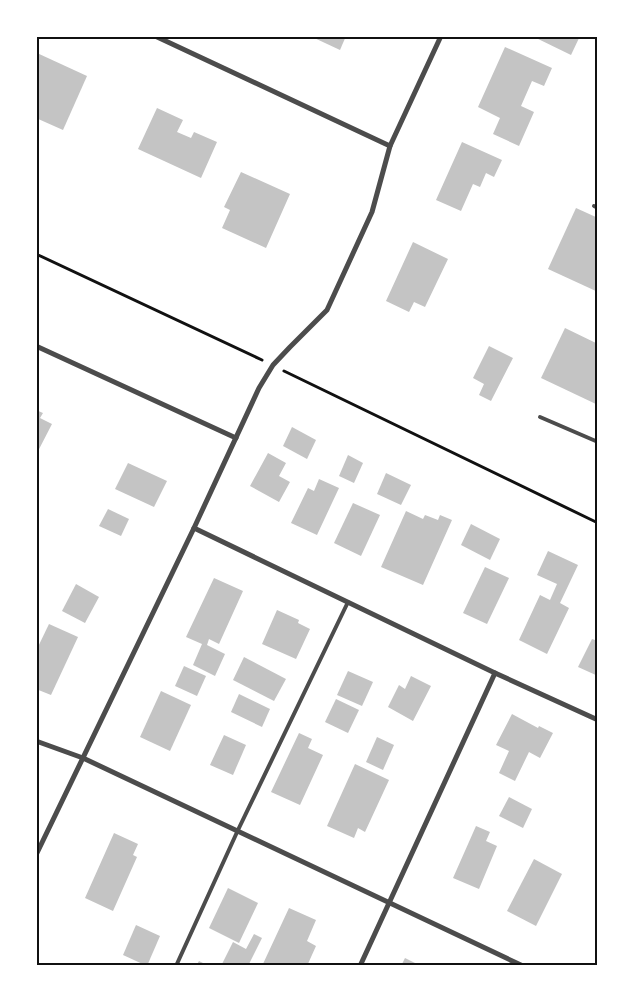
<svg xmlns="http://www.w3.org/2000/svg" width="634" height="1002" font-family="'Space Grotesk',sans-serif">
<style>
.building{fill:#c4c4c4}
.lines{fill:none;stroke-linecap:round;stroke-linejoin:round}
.path{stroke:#111;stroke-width:3}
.service{stroke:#4c4c4c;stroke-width:4}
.minor{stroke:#4c4c4c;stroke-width:5}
.neatline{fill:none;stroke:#111;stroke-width:2}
</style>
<rect width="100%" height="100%" fill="#fff"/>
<g class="building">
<path d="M 310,36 L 346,36 L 340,50 Z"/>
<path d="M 532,36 L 580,36 L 571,55 Z"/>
<path d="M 505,47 L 552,68 L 544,86 L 532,81 L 521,106 L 534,112 L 519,146 L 493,134 L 500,118 L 478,107 Z"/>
<path d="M 37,53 L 87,76 L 63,130 L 36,118 L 36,56 Z"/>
<path d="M 157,108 L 183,120 L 177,132 L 191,138 L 194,132 L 217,142 L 201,178 L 138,149 Z"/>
<path d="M 462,142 L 502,160 L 494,177 L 486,173 L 480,187 L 473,184 L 461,211 L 436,200 Z"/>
<path d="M 241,172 L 290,194 L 266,248 L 222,228 L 230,210 L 224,207 Z"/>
<path d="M 576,208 L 598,218 L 598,292 L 548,269 Z"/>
<path d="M 413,242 L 448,259 L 425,307 L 414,302 L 409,312 L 386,301 Z"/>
<path d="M 565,328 L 598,344 L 598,405 L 541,378 Z"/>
<path d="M 489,346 L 513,358 L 491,401 L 479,395 L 484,384 L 473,378 Z"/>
<path d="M 36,410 L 43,413 L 40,418 L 52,424 L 36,455 Z"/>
<path d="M 292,427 L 316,440 L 307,459 L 283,446 Z"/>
<path d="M 268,453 L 286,463 L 279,476 L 290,482 L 279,502 L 250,486 Z"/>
<path d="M 348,455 L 363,463 L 354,483 L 339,476 Z"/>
<path d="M 128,463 L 167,481 L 154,507 L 115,489 Z"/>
<path d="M 386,473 L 411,485 L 401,505 L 377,494 Z"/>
<path d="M 319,479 L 339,488 L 317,535 L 291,523 L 308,488 L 314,491 Z"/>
<path d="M 353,503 L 380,515 L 361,556 L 334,543 Z"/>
<path d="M 108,509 L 129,519 L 121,536 L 99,526 Z"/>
<path d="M 406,511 L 423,519 L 425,515 L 438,520 L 440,515 L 452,520 L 423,585 L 381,567 Z"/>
<path d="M 471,524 L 500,539 L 490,560 L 461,545 Z"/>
<path d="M 548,551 L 578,565 L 560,603 L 569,608 L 547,654 L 519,640 L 540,595 L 550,600 L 557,584 L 537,575 Z"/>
<path d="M 485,567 L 509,578 L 487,624 L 463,613 Z"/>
<path d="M 214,578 L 243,591 L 219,644 L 209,639 L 207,645 L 225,654 L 215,676 L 193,665 L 202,644 L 186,637 Z"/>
<path d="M 76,584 L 99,597 L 85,623 L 62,611 Z"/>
<path d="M 277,610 L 299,620 L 298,623 L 310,629 L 296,659 L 262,644 Z"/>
<path d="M 49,624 L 78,637 L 51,695 L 36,689 L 36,651 Z"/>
<path d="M 592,639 L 598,641 L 598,676 L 578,667 Z"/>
<path d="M 244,657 L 286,679 L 274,701 L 233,680 Z"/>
<path d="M 184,666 L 206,676 L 197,696 L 175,686 Z"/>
<path d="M 348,671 L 373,682 L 362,706 L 337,695 Z"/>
<path d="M 411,676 L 431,686 L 413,721 L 388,707 L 399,685 L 405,689 Z"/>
<path d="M 161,691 L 191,705 L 170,751 L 140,737 Z"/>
<path d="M 239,694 L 270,709 L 262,727 L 231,712 Z"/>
<path d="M 336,699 L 359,710 L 348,733 L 325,722 Z"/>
<path d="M 512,714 L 538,728 L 539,726 L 553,733 L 540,758 L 529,752 L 515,781 L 499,773 L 509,751 L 496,745 Z"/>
<path d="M 299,733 L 312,739 L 308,748 L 323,755 L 300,805 L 271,792 Z"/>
<path d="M 224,735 L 246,745 L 233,775 L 210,765 Z"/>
<path d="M 377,737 L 394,745 L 383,770 L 366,762 Z"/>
<path d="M 355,764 L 389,780 L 365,832 L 358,828 L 354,838 L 327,826 Z"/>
<path d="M 509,797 L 532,809 L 523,828 L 499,816 Z"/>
<path d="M 476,826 L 490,832 L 486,841 L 497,846 L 479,889 L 453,878 Z"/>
<path d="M 114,833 L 138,844 L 133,855 L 137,857 L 113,911 L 85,898 Z"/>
<path d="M 534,859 L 562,874 L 536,926 L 507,911 Z"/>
<path d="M 228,888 L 258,903 L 239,943 L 209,928 Z"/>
<path d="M 289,908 L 316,920 L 307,941 L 316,946 L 307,966 L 262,966 Z"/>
<path d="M 136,925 L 160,936 L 147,966 L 123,955 Z"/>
<path d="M 254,934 L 262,938 L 248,966 L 224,966 L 222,964 L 233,942 L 246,949 Z"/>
<path d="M 405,958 L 421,966 L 401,966 Z"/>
<path d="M 199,961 L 209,966 L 196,966 Z"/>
</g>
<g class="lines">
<g class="path">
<path d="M 36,254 L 262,360"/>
<path d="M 284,371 L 598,523"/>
</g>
<g class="service">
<path d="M 594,206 L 598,208"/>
<path d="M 540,417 L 598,442"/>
<path d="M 176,966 L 238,830 L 348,602"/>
</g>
<g class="minor">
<path d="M 155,36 L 390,146"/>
<path d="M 36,346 L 236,438"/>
<path d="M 194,528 L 495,673 L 598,720"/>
<path d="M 36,741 L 83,758 L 523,966"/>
<path d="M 36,855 L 194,528 L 259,388 L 273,365 L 290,347 L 327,310 L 372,212 L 390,146 L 441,36"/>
<path d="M 360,966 L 495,673"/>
</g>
</g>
<rect width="634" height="1002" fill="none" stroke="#ffffff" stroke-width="75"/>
<rect x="38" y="38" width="558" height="926" class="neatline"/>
</svg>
